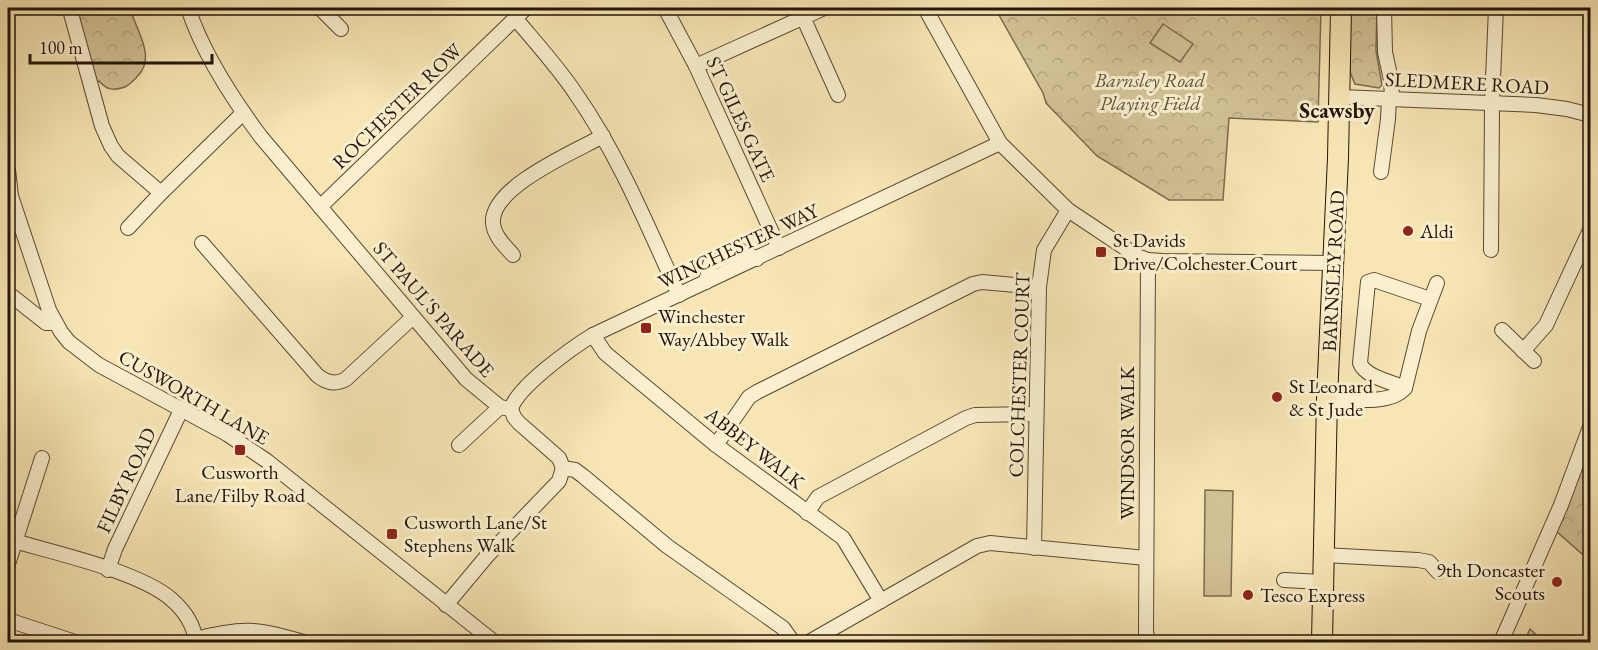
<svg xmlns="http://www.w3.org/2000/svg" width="1598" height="650" font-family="'EB Garamond',serif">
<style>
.forest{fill:url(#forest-crowns);stroke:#7b6c51;stroke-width:1.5}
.garden{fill:#d3c297;stroke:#7b6c51;stroke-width:1.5}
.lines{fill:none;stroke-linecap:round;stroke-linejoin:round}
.minor-casing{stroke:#584935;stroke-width:16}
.highway-casing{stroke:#23150b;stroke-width:22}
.minor{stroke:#faefce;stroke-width:14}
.highway{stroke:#f7e6b4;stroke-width:20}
.poi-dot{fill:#8f2418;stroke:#faefce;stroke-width:2}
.labels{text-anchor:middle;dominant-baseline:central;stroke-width:6;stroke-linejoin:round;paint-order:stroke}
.park-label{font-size:20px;font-style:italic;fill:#61523c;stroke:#faefce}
.street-label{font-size:20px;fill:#23150b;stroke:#faefce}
.poi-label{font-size:20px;fill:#23150b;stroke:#faefce;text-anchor:start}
.quarter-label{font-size:22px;font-weight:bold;fill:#23150b;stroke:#faefce}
</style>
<defs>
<pattern id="forest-crowns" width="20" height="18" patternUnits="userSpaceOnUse" patternTransform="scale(1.5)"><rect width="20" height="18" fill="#d3c297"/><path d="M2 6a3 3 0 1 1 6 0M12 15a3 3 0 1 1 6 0" fill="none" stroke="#b5a681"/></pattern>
</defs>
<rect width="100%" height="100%" fill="#f7e6b4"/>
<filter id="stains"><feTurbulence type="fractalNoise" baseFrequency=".00333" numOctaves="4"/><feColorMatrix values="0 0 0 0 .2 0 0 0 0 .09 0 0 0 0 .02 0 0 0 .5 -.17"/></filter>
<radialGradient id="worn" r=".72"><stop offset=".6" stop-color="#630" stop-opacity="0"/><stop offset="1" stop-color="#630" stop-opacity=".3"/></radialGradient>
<g class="forest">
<path d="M 75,8 L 130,8 C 136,31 158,58 136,78 C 132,82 129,85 125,87 C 113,91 107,90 99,81 L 90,83 Z"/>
<path d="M 995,8 L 1321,8 L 1318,122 L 1229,118 L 1223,200 L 1169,200 L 1097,156 L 1046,103 L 1043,93 Z"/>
<path d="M 1350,8 L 1377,8 L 1376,51 L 1382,85 L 1379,88 L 1355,84 L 1350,72 Z"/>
<path d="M 1590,444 L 1590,561 L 1556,531 Z"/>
<path d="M 1530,629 L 1544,642 L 1524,642 Z"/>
</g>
<g class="garden">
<path d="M 1163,24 L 1193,44 L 1180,62 L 1150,43 Z"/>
<path d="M 1205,490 L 1233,491 L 1231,596 L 1204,596 Z"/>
</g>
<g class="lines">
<g class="minor-casing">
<g id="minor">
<path d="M 188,8 C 203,54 232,98 261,137 L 466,379 L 500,407 L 511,409"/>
<path d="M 320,8 L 341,29"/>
<path d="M 665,8 L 696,66 L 779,248"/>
<path d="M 925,8 L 1000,143 L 1068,210 L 1137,256 L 1148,260 L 1162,261 L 1334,263"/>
<path d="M 1384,8 L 1385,52 L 1391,80 L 1392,98"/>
<path d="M 70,10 L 102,126 L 111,146 L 118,156 L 161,193"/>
<path d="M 803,17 L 838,95"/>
<path d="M 515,18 C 536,43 558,67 576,94 C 619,156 648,227 679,295"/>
<path d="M 696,66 L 824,8"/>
<path d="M 1340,97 L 1536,105 L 1567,109 L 1590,115"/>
<path d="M 8,170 L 11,196 L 49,310 L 61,332 L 69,342 L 99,365 L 227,434 L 267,461 L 494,642"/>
<path d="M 1381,172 L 1388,119 L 1389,98"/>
<path d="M 320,207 L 526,8"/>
<path d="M 128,228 L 161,193 L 243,113"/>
<path d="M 202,243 L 317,375 C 326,383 336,385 346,379 L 413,317"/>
<path d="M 1491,250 L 1492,103 L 1496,8"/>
<path d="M 513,255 C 505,246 494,236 493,223 C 490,187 576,151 603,136"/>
<path d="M 1148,260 L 1146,633 L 1149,642"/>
<path d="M 706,282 L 710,264 L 741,251 L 757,259"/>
<path d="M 8,293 L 46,323 L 55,323"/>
<path d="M 1502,330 L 1534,361"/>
<path d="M 593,335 L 605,353 L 716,445 L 843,538 L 881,601"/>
<path d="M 1523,351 L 1546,325 L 1590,230"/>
<path d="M 1405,388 C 1392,382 1365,377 1360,363 L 1368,282 L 1374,280 L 1430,299"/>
<path d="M 1327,398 C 1348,399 1390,406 1405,388 L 1419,331 L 1437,283"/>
<path d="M 511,409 C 517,387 573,347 593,335 L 1000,143"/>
<path d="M 511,409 L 514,417 L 519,423 L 559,458 L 563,468"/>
<path d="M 459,445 L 500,407"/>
<path d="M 716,445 L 749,397 L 757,392 L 973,284 L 982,282 L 1039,287"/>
<path d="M 563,468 L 575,470 L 583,476 L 667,546 L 783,628 L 793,642"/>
<path d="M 807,513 L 818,497 L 966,418 L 975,415 L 1036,414"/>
<path d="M 14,541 C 56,553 140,572 171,599 C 185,611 194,625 196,642"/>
<path d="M 1034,548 L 1039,287 L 1044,250 L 1068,210"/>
<path d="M 1323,555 L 1418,560 L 1429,562 L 1438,572"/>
<path d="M 8,564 L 42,458"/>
<path d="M 108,570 L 115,549 L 182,408"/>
<path d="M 1284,580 L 1322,582"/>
<path d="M 446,605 L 487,556 L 559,481 L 563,468"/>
<path d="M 8,620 L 75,642"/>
<path d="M 196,639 C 241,627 258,628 303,642"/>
<path d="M 809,642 L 977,546 L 990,543 L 1146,558"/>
<path d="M 1501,642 L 1561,505 L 1590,427"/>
</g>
</g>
<g class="highway-casing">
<path id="highway" d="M 1322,642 L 1327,398 L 1338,158 L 1341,8"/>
</g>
<use href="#minor" class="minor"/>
<use href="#highway" class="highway"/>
</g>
<g class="poi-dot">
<circle cx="1408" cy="231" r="6"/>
<rect x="1095" y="246" width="12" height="12" rx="3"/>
<rect x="640" y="322" width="12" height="12" rx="3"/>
<circle cx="1277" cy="397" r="6"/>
<rect x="234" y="444" width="12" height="12" rx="3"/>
<rect x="386" y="528" width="12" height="12" rx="3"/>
<circle cx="1557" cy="582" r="6"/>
<circle cx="1248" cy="595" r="6"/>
</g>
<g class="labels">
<g class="park-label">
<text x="1150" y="80">Barnsley Road<tspan x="1150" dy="23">Playing Field</tspan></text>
</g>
<g class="street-label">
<text transform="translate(1467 83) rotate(3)">SLEDMERE ROAD</text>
<text transform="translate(397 106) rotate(-44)">ROCHESTER ROW</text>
<text transform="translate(741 119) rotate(65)">ST GILES GATE</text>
<text transform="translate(738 246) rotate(-25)">WINCHESTER WAY</text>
<text transform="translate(1333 271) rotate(-87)">BARNSLEY ROAD</text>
<text transform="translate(434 309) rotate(49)">ST PAUL'S PARADE</text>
<text transform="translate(1019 375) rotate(-88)">COLCHESTER COURT</text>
<text transform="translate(194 397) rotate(30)">CUSWORTH LANE</text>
<text transform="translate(1127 443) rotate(-90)">WINDSOR WALK</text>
<text transform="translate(755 448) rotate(38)">ABBEY WALK</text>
<text transform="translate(126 480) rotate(-65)">FILBY ROAD</text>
</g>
<g class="poi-label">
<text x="1420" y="231">Aldi</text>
<text x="1113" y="240">St Davids<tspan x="1113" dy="23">Drive/Colchester Court</tspan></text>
<text x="658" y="316">Winchester<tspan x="658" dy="23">Way/Abbey Walk</tspan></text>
<text x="1289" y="386">St Leonard<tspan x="1289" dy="23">&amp; St Jude</tspan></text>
<text x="240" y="472" text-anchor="middle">Cusworth<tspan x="240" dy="23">Lane/Filby Road</tspan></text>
<text x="404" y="522">Cusworth Lane/St<tspan x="404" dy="23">Stephens Walk</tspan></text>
<text x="1545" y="570" text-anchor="end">9th Doncaster<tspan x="1545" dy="23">Scouts</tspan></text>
<text x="1260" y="595">Tesco Express</text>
</g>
<g class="quarter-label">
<text x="1337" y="110">Scawsby</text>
</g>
</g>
<rect width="1598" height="650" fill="none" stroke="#f7e6b4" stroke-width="30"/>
<rect x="9" y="9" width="1580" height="632" fill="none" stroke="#23150b" stroke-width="3"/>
<rect x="15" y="15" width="1568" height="620" fill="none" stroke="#23150b" stroke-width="1.5"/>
<path d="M30 54v9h182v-9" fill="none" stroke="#23150b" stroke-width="3"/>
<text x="39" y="54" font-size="18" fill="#23150b" stroke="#faefce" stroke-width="4.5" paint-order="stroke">100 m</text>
<rect width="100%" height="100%" filter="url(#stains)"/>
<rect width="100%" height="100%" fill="url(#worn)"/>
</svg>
